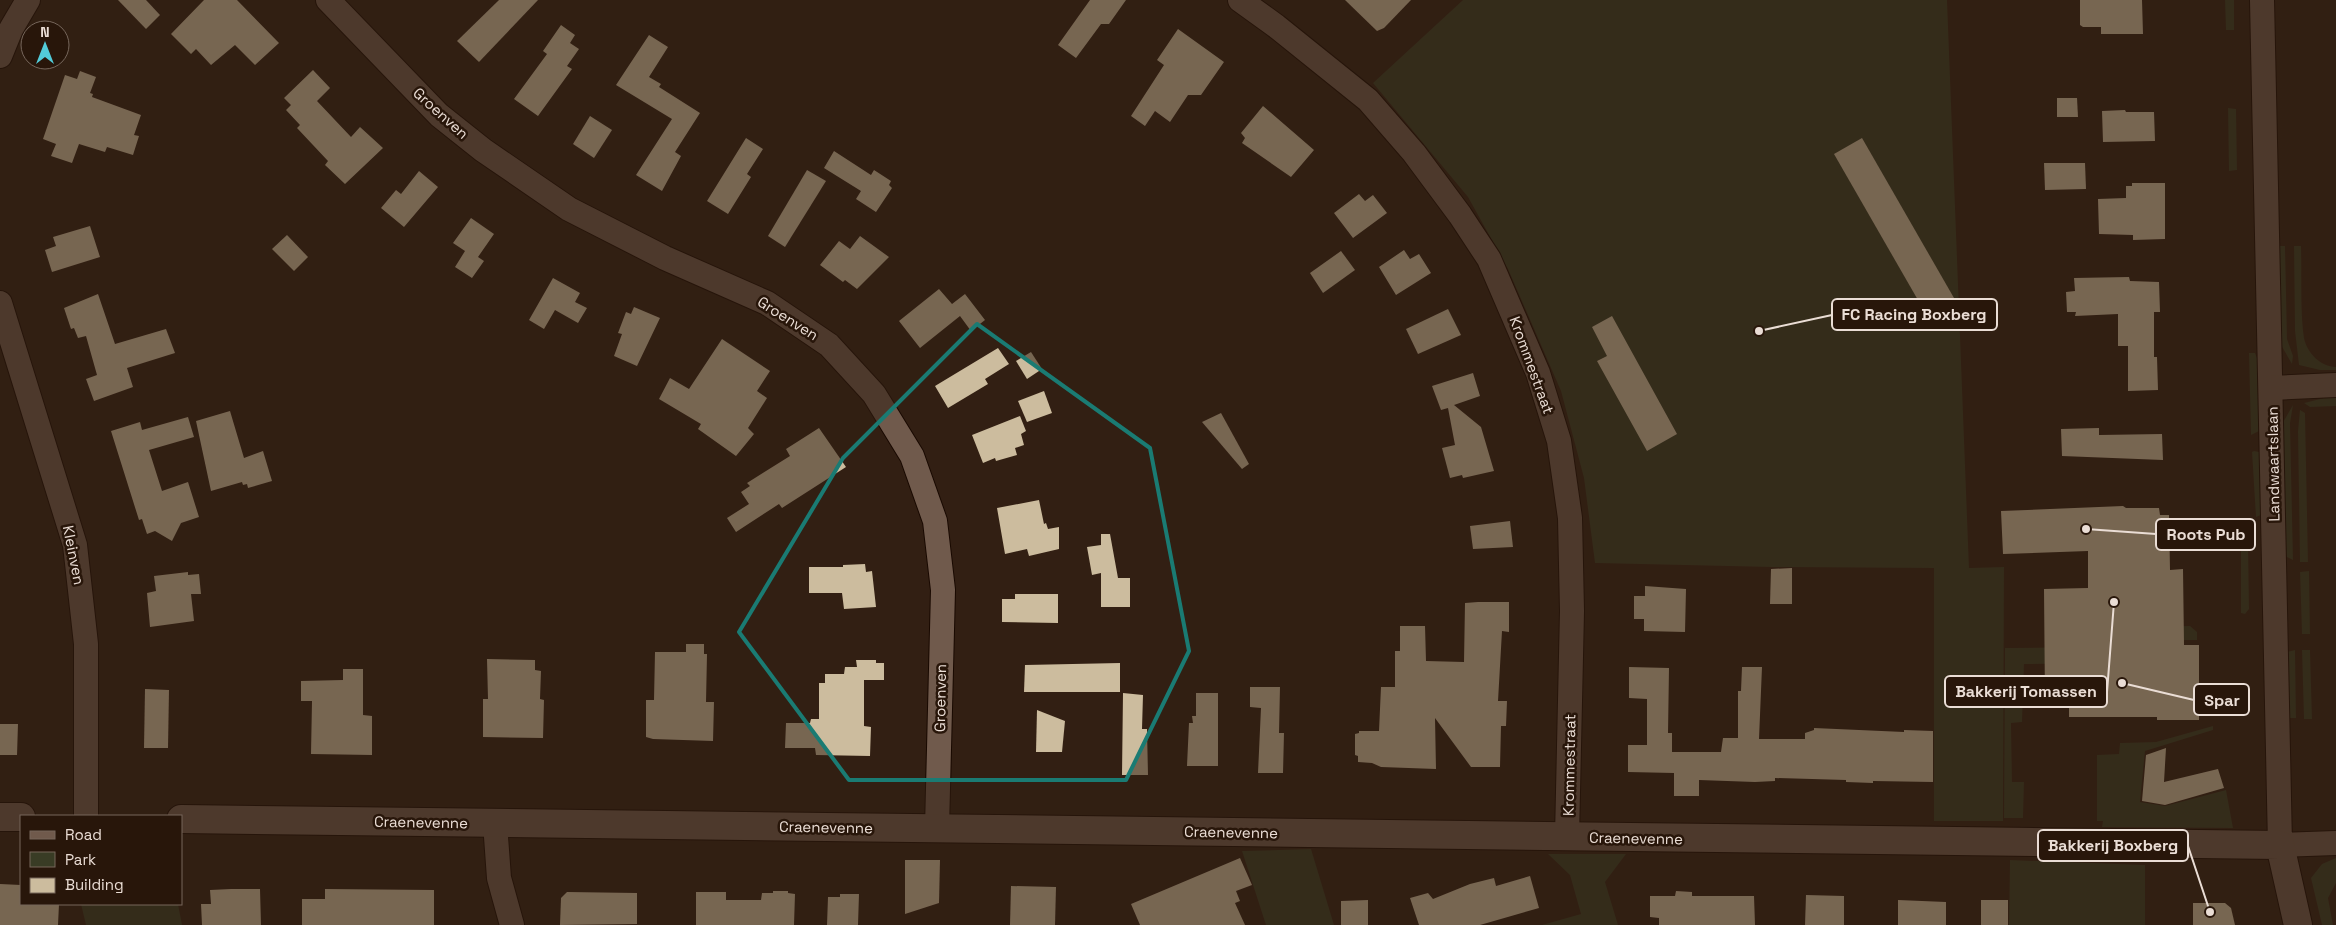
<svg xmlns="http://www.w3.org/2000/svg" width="2336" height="925" font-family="'Space Grotesk',sans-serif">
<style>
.green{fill:#393c25}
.building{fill:#ccbc9e}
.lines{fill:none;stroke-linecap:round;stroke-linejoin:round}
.minor-casing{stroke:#190901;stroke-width:26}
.tertiary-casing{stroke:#190901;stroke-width:30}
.minor{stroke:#705a4c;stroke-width:24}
.tertiary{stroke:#705a4c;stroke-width:28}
.marked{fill:none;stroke:#1a7b73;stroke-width:4;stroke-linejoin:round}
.labels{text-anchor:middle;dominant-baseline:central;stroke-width:5;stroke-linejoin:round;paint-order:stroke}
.street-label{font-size:15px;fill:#eaddd5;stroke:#28160a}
.leader{fill:none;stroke:#eaddd5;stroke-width:2}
.callout-dot{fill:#eaddd5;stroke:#28160a;stroke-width:2}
.callout{fill:#28160a;stroke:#eaddd5;stroke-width:2}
.callout-label{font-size:16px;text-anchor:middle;font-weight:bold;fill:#eaddd5}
</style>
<rect width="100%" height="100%" fill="#321f13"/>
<g class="green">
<path d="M 1463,0 L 1947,0 L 1969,568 L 2004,567 L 2003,821 L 1934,821 L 1934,568 L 1771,567 L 1595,563 L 1584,478 L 1561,391 L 1508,269 L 1468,197 L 1373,83 Z"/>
<path d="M 2225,0 L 2234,0 L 2234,30 L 2226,30 Z"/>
<path d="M 2228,108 L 2236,109 L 2237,170 L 2229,171 Z"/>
<path d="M 2278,246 L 2285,246 L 2287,339 L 2293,356 L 2292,364 L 2281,345 Z"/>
<path d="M 2294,246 L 2301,246 C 2302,274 2300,311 2304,338 C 2307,353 2321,367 2336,367 L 2336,370 L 2320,370 L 2299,365 L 2295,331 Z"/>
<path d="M 2249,353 L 2255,353 L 2257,358 L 2259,431 L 2251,435 Z"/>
<path d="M 2324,398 L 2336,398 L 2336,406 L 2310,407 L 2304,403 Z"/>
<path d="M 2293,405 L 2290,423 L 2293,560 L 2285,556 L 2282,424 Z"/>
<path d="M 2300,410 L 2305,413 L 2308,562 L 2300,562 L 2298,431 Z"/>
<path d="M 2254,451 L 2259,452 L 2261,515 L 2256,517 L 2252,452 Z"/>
<path d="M 2241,537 L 2248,540 L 2249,609 L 2245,614 L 2241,613 Z"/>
<path d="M 2309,571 L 2310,634 L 2302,634 L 2300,572 Z"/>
<path d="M 2190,626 L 2197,632 L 2197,640 L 2155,640 L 2113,663 L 2024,664 L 2022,722 L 2011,723 L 2012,782 L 2024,782 L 2023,818 L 2004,818 L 2005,648 L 2097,647 L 2133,627 Z"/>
<path d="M 2295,650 L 2296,718 L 2288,718 L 2287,652 Z"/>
<path d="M 2302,650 L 2310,650 L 2312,719 L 2304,719 Z"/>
<path d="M 2213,726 L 2213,730 L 2145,751 L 2140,802 L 2165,806 L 2226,790 L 2233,828 L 2102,827 L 2103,821 L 2097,821 L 2097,755 L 2119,754 L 2120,743 L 2156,742 Z"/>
<path d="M 1311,849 L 1334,925 L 1266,925 L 1242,851 Z"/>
<path d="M 1548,854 L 1626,854 L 1605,882 L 1618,925 L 1542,925 L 1581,914 L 1570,875 Z"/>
<path d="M 2336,858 L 2336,883 L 2328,898 L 2333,925 L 2322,925 L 2311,878 L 2322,864 Z"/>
<path d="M 2010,860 L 2145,865 L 2145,925 L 2009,925 Z"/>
<path d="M 81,904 L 178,904 L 182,925 L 86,925 Z"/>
</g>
<g class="building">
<path d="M 118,0 L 146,0 L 160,15 L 146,29 Z"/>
<path d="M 204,0 L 237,0 L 279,43 L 255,65 L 235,45 L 211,65 L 196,49 L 191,54 L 171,34 Z"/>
<path d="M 499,0 L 538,0 L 479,62 L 457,41 Z"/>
<path d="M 1090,0 L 1126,0 L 1109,24 L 1101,24 L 1076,58 L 1058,45 Z"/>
<path d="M 1345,0 L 1411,0 L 1384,28 L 1377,31 Z"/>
<path d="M 2080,0 L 2142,0 L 2143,34 L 2101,34 L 2101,27 L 2083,27 L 2080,25 Z"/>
<path d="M 561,25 L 575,35 L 570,43 L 579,49 L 567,66 L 572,69 L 538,116 L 514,99 L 547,54 L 543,51 Z"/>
<path d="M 1178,29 L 1224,62 L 1201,95 L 1188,95 L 1170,122 L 1155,111 L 1145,126 L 1131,116 L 1164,65 L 1157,60 Z"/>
<path d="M 649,35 L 668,47 L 649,77 L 661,84 L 659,87 L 700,113 L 675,152 L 681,156 L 662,191 L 636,175 L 672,119 L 616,85 Z"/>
<path d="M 313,70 L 330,88 L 317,101 L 351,137 L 360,127 L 383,148 L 345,184 L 325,165 L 328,161 L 297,128 L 300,125 L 286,110 L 291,105 L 284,98 Z"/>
<path d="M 80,71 L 96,77 L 90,93 L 93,94 L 92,97 L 141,115 L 134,135 L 139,136 L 133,155 L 107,147 L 105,152 L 79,144 L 72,163 L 51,156 L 56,144 L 43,139 L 65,75 L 77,79 Z"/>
<path d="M 2057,98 L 2077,98 L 2078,117 L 2057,117 Z"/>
<path d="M 1263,106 L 1314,150 L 1291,177 L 1242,143 L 1245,138 L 1241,133 Z"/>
<path d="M 2125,110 L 2126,112 L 2154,112 L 2155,141 L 2103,142 L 2102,111 Z"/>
<path d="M 590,116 L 612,130 L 594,158 L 573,144 Z"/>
<path d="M 746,138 L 763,149 L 747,174 L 751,177 L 728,214 L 707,201 Z"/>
<path d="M 1862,138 L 1954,298 L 1926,314 L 1834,154 Z"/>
<path d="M 834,151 L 871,175 L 874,170 L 891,181 L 889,185 L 892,188 L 876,212 L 856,199 L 861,191 L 824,168 Z"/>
<path d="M 2044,163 L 2085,163 L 2086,189 L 2045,190 Z"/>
<path d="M 807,170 L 826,181 L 785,247 L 768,236 Z"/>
<path d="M 419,171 L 438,187 L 404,227 L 381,208 L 396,190 L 401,194 Z"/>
<path d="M 2132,183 L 2165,183 L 2165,239 L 2133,240 L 2133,235 L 2099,234 L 2098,199 L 2126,198 L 2126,186 L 2132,186 Z"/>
<path d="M 1359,194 L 1365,201 L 1373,195 L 1387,213 L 1353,238 L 1334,213 Z"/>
<path d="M 471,218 L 494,234 L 478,257 L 484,261 L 472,278 L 455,267 L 465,251 L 453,243 Z"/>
<path d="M 90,226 L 100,257 L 52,272 L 45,250 L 56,246 L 53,237 Z"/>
<path d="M 287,235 L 308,257 L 294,271 L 272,249 Z"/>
<path d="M 860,236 L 889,257 L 857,289 L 845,280 L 843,282 L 820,265 L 839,241 L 850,249 Z"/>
<path d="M 1404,250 L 1410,259 L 1419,254 L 1431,273 L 1396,295 L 1379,267 Z"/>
<path d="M 1341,251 L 1355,270 L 1323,293 L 1310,273 Z"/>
<path d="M 2129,277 L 2130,281 L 2159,282 L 2160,312 L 2154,312 L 2154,357 L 2157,357 L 2158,390 L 2128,391 L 2128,346 L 2118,346 L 2118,314 L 2075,316 L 2076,312 L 2067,312 L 2066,292 L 2075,291 L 2074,278 Z"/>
<path d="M 553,278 L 580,293 L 575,302 L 587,308 L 578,323 L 555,310 L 544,329 L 529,320 Z"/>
<path d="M 939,289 L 952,304 L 965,294 L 985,320 L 971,331 L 960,316 L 920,348 L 899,321 Z"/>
<path d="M 98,294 L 115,344 L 166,329 L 175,353 L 127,368 L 133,387 L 94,401 L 86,379 L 97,375 L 86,336 L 78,338 L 74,328 L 71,329 L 64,308 Z"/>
<path d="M 634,307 L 660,318 L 637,366 L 614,356 L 622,334 L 618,333 L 626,312 L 631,314 Z"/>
<path d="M 1448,309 L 1461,335 L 1418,354 L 1406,329 Z"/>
<path d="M 1612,316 L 1677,434 L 1647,451 L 1597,361 L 1607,356 L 1592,327 Z"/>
<path d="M 722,339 L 770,371 L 757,391 L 767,398 L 748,428 L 754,434 L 736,456 L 698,429 L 701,424 L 659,399 L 670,378 L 689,389 Z"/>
<path d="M 998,348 L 1009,364 L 985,379 L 988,384 L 948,408 L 935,386 Z"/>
<path d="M 1031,352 L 1042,369 L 1027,379 L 1016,361 Z"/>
<path d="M 1473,373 L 1480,396 L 1454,405 L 1481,427 L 1494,471 L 1463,478 L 1462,475 L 1450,478 L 1442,448 L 1455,445 L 1448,408 L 1441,410 L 1432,386 Z"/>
<path d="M 1044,391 L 1052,413 L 1027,422 L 1018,401 Z"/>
<path d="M 230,411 L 244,458 L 263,451 L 272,481 L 248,488 L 247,484 L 243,485 L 242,482 L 211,491 L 196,421 Z"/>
<path d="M 1221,413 L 1249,464 L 1242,469 L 1202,422 Z"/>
<path d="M 1020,416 L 1026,431 L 1021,434 L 1024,445 L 1015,448 L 1017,455 L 996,461 L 995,458 L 983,463 L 972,435 Z"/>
<path d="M 188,417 L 194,437 L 149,450 L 162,491 L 188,482 L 199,517 L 181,523 L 172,541 L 155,531 L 147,534 L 142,519 L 139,520 L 111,431 L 140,422 L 142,430 Z"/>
<path d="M 819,428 L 846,467 L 782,508 L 779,504 L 736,532 L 727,518 L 749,504 L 741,492 L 750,486 L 747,483 L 790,456 L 786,449 Z"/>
<path d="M 2099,428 L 2099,435 L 2162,434 L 2163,460 L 2062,456 L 2061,429 Z"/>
<path d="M 1039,500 L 1044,524 L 1046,523 L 1048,529 L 1059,527 L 1059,549 L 1029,556 L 1027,549 L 1005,554 L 997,508 Z"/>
<path d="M 2123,506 L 2126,508 L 2159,508 L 2160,515 L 2169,515 L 2170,570 L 2183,569 L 2184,645 L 2199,645 L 2199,720 L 2157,720 L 2157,717 L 2069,717 L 2069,701 L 2045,701 L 2044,589 L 2088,588 L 2088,551 L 2003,554 L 2001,511 Z"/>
<path d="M 1510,521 L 1513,547 L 1473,549 L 1470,526 Z"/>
<path d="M 1101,534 L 1110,534 L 1118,578 L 1130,578 L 1130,607 L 1101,607 L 1101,573 L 1092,575 L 1087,547 L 1101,545 Z"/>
<path d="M 865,564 L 866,572 L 872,571 L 876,607 L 844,609 L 842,593 L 809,593 L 809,567 L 843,567 L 843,565 Z"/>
<path d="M 1792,568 L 1792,604 L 1770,604 L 1771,569 Z"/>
<path d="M 188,572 L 188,575 L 199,574 L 201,594 L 191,594 L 194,621 L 150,627 L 147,593 L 156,591 L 154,576 Z"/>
<path d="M 1645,586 L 1686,589 L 1685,632 L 1644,631 L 1644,619 L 1634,619 L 1634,596 L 1645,596 Z"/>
<path d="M 1015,594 L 1058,594 L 1058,623 L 1002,622 L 1002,599 L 1015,599 Z"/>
<path d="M 1478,602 L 1509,602 L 1509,632 L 1502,631 L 1498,701 L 1507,701 L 1506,726 L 1501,726 L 1500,767 L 1471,767 L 1435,718 L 1436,769 L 1381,767 L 1372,763 L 1358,762 L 1358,756 L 1355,755 L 1355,734 L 1359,733 L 1359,731 L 1379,731 L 1381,687 L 1395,687 L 1395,651 L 1400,651 L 1400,626 L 1425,626 L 1426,661 L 1464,662 L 1465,603 Z"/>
<path d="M 686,644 L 704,644 L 704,654 L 707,654 L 706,702 L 714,702 L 713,741 L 653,739 L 646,737 L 646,700 L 654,700 L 655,652 L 686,652 Z"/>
<path d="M 487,659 L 535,660 L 535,670 L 541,671 L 540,699 L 544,700 L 543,738 L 483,737 L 483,699 L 488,699 Z"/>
<path d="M 856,660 L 876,660 L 876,663 L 884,663 L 884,680 L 864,680 L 864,726 L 871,727 L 870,756 L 816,755 L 815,748 L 785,748 L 786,723 L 810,723 L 811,719 L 819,719 L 819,683 L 825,683 L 825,674 L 844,674 L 845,667 L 857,667 Z"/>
<path d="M 1120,663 L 1120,692 L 1024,692 L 1025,665 Z"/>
<path d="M 1629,667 L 1669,668 L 1668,733 L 1672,733 L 1672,752 L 1721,752 L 1723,738 L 1738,738 L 1738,691 L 1741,691 L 1742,667 L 1762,667 L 1759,739 L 1805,739 L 1805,733 L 1814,730 L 1814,728 L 1904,732 L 1904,730 L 1933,731 L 1933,782 L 1873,781 L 1873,783 L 1846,782 L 1846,780 L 1775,778 L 1775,781 L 1755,782 L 1699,780 L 1699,796 L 1674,796 L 1674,773 L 1628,772 L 1628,745 L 1647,745 L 1647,699 L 1629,698 Z"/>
<path d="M 343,669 L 363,669 L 363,715 L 372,716 L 372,755 L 311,754 L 312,701 L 301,701 L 301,681 L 343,680 Z"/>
<path d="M 1250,687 L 1280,687 L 1279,733 L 1284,733 L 1283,773 L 1258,773 L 1261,708 L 1250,707 Z"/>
<path d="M 145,689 L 169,690 L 168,748 L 144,748 Z"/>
<path d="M 1123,693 L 1143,695 L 1142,729 L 1147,729 L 1148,775 L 1122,775 Z"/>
<path d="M 1196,693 L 1218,693 L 1218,766 L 1187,766 L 1189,723 L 1193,723 L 1192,716 L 1196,716 Z"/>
<path d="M 1037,710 L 1065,721 L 1062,752 L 1036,752 Z"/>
<path d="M 0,724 L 18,724 L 17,755 L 0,755 Z"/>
<path d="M 2166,748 L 2164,782 L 2218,769 L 2224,788 L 2165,805 L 2142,801 L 2146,755 Z"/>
<path d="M 1240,858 L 1252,885 L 1236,891 L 1240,901 L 1235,903 L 1245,925 L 1140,925 L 1131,904 Z"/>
<path d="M 905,860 L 940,860 L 939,903 L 905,914 Z"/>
<path d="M 1530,876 L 1539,908 L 1480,925 L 1419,925 L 1410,898 L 1428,893 L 1433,899 L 1470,884 L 1494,878 L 1496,886 Z"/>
<path d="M 0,884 L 21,885 L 21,904 L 59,904 L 58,925 L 0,925 Z"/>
<path d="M 1011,886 L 1056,887 L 1055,925 L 1010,925 Z"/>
<path d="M 231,889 L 260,889 L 261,925 L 202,925 L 201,904 L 211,904 L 210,890 Z"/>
<path d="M 325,889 L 434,890 L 434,925 L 302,925 L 302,899 L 325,899 Z"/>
<path d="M 773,891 L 788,891 L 788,893 L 795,894 L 794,925 L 696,925 L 696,892 L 726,892 L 726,900 L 761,900 L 762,893 L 773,893 Z"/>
<path d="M 1676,891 L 1692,892 L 1692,896 L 1754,896 L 1755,925 L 1659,925 L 1659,918 L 1650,917 L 1650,896 L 1675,896 Z"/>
<path d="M 567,892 L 637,893 L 637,924 L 560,925 L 561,898 Z"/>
<path d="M 840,894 L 859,894 L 858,925 L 827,925 L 828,897 L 840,897 Z"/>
<path d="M 1806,895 L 1844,896 L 1844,925 L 1805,925 Z"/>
<path d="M 1368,900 L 1368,925 L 1341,925 L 1341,901 Z"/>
<path d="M 1898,900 L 1946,902 L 1946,925 L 1898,925 Z"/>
<rect x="1981" y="900" width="27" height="25"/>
<path d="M 2193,903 L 2225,903 L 2231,908 L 2235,925 L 2193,925 Z"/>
</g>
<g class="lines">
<g class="minor-casing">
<g id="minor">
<path d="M 328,0 L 439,115 L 483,150 L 569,209 L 665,258 L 767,303 L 829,345 L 874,394 L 912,456 L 935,521 L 943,590 L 937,828"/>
<path d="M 1240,0 L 1276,26 L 1368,100 L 1414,153 L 1460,215 L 1489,259 L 1538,373 L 1559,441 L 1570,518 L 1572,611 L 1567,837"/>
<path d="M 2262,0 L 2280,845 L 2336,843"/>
<path d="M 0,56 L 11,29 L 28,0"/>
<path d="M 0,303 L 75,545 L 86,644 L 86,816"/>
<path d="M 2271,388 L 2336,385"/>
<path d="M 495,823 L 499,878 L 512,925"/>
</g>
</g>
<g class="tertiary-casing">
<g id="tertiary">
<path d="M 0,817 L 21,817"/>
<path d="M 181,819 L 2280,845 L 2298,925"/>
</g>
</g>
<use href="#minor" class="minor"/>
<use href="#tertiary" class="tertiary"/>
</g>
<path d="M0 0H2336V925H0ZM 977,324 L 1150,448 L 1189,651 L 1126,780 L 849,780 L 739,632 L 843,458 Z" fill="#321f13" fill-opacity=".55" fill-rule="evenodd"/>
<path class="marked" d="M 977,324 L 1150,448 L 1189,651 L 1126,780 L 849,780 L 739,632 L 843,458 Z"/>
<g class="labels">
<g class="street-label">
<text transform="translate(441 113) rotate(42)">Groenven</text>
<text transform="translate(788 318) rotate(32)">Groenven</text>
<text transform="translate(1532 365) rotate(70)">Krommestraat</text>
<text transform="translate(2273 464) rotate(-91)">Landwaartslaan</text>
<text transform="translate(74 555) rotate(79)">Kleinven</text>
<text transform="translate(940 698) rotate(-89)">Groenven</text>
<text transform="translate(1569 765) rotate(-89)">Krommestraat</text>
<text transform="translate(421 822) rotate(1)">Craenevenne</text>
<text transform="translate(826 827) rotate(1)">Craenevenne</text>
<text transform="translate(1231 832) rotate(1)">Craenevenne</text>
<text transform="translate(1636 838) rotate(1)">Craenevenne</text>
</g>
</g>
<path class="leader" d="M1759 331L1832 315M2086 529L2156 534M2114 602L2107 692M2122 683L2194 700M2210 912L2188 846"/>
<g class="callout-dot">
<circle cx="1759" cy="331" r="5"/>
<circle cx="2086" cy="529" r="5"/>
<circle cx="2114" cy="602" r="5"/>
<circle cx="2122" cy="683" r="5"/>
<circle cx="2210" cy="912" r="5"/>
</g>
<g class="callout">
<rect x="1832" y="299" width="165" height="31" rx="5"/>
<rect x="2156" y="519" width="99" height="31" rx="5"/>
<rect x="1945" y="676" width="162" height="31" rx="5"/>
<rect x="2194" y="684" width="55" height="31" rx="5"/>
<rect x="2038" y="830" width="150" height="31" rx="5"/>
</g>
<g class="callout-label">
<text x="1914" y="320">FC Racing Boxberg</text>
<text x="2206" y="540">Roots Pub</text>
<text x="2026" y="697">Bakkerij Tomassen</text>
<text x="2222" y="706">Spar</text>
<text x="2113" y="851">Bakkerij Boxberg</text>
</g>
<rect x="20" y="815" width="162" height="90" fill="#28160a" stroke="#76665b"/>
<rect x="30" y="831" width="25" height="8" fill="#705a4c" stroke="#76665b"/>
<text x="65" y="840" font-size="15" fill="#eaddd5">Road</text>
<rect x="30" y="852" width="25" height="15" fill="#393c25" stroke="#76665b"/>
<text x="65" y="865" font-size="15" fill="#eaddd5">Park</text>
<rect x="30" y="878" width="25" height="15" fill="#ccbc9e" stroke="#76665b"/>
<text x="65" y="890" font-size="15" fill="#eaddd5">Building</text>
<g transform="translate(45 45)"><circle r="24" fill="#28160a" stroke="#76665b"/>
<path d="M0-4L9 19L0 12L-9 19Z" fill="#52cbd8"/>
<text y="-8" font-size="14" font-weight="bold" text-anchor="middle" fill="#eaddd5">N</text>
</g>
</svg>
